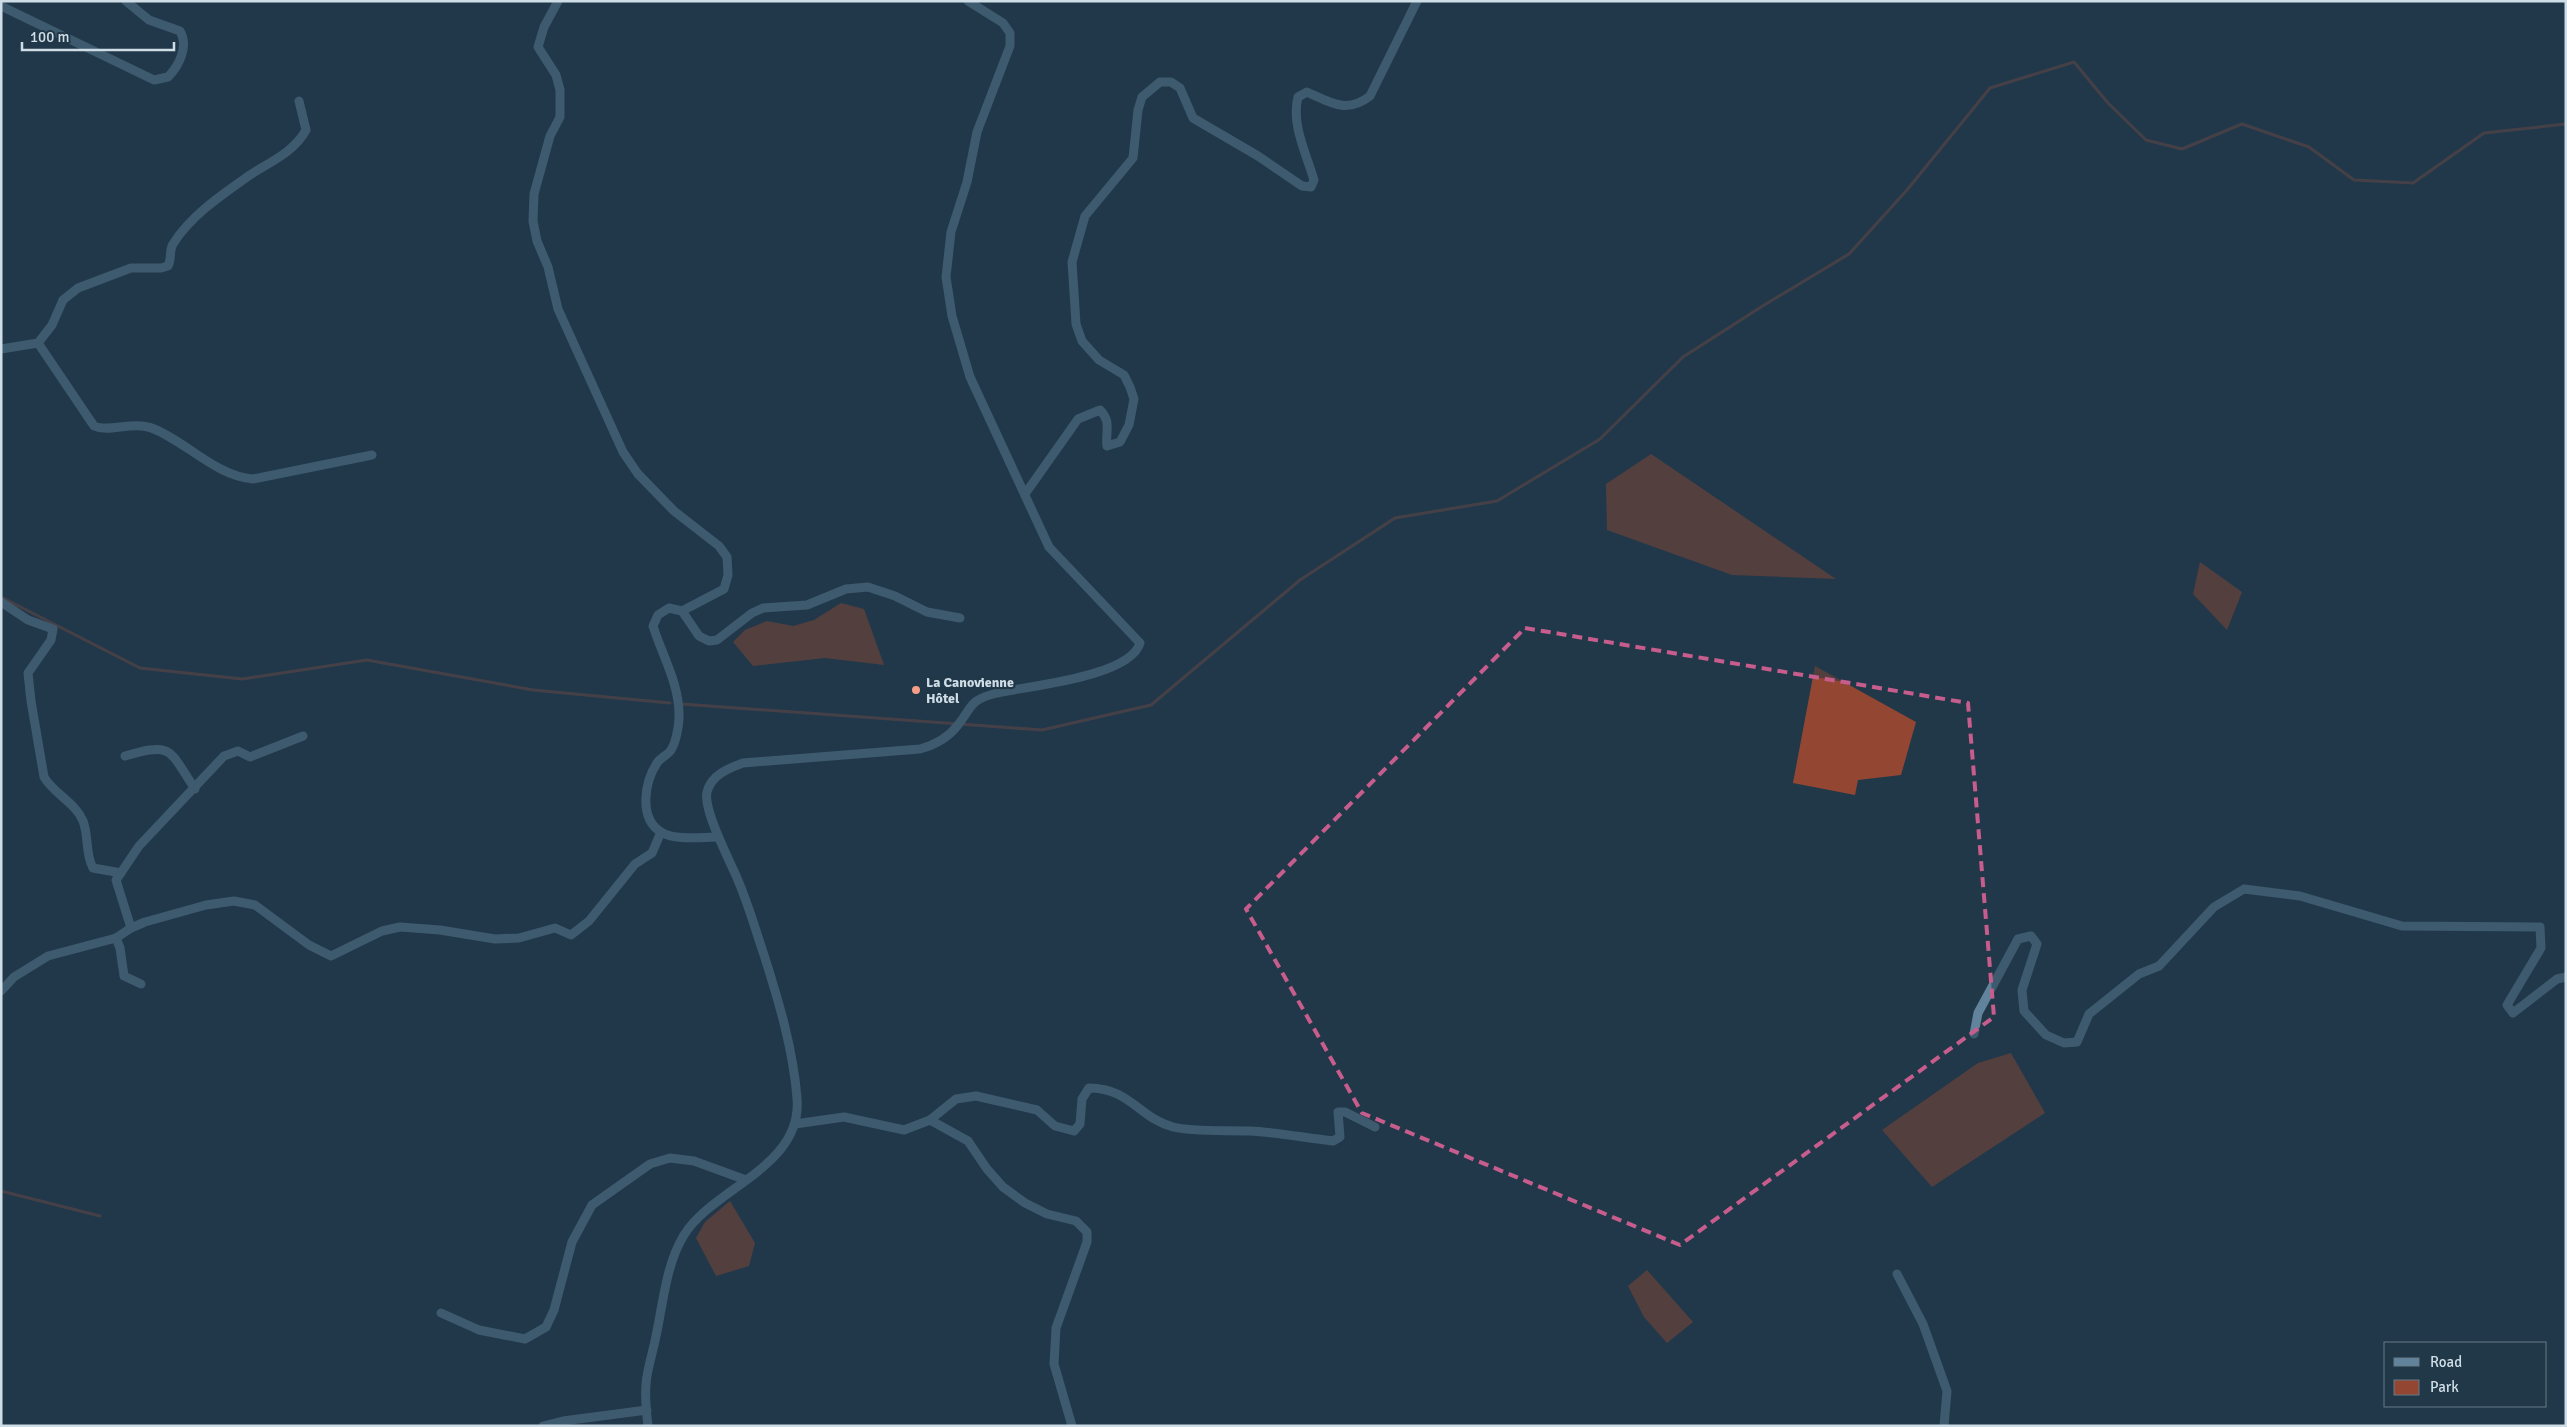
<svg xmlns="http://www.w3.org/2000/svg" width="2567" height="1427" font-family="Signika,sans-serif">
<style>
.green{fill:#934733}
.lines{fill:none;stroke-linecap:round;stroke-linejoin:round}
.stream{stroke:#724b45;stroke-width:3}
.minor{stroke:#62839c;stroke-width:9}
.marked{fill:none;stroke:#c75d8c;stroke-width:4;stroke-dasharray:10 6;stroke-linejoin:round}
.poi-dot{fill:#f49e87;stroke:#213849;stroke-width:2}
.labels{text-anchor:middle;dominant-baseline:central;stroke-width:4.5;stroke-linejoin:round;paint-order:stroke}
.poi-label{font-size:14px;font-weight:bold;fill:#cfdde7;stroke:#213849;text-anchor:start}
</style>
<rect width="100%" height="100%" fill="#213849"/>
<g class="green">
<path d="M 1651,454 L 1836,579 L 1732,575 L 1607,530 L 1606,484 Z"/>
<path d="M 2200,562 L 2242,592 L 2227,630 L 2193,594 Z"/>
<path d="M 841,603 L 864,609 L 884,665 L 825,658 L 753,666 L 733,642 L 745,630 L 767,621 L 793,626 L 814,620 Z"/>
<path d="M 1815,666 L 1916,722 L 1901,775 L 1858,780 L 1855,795 L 1793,783 Z"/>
<path d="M 2011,1053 L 2045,1113 L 1932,1187 L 1882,1130 L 1978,1063 Z"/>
<path d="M 730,1201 L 755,1243 L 749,1266 L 716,1276 L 696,1238 L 705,1222 Z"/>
<path d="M 1647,1270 L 1693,1322 L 1667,1343 L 1644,1317 L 1628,1286 Z"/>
</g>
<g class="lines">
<g class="stream">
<path d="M 1,597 L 140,668 L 242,679 L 367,660 L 533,690 L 670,703"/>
<path d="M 681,704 L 1042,730 L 1151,705 L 1300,580 L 1395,518 L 1497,501 L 1600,439 L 1683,357 L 1761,307 L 1849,254 L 1907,190 L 1990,88 L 2074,62 L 2108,103 L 2146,140 L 2182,149 L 2242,124 L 2309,147 L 2354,180 L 2413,183 L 2484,133 L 2566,124"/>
<path d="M 1,1191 L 100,1216"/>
</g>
<g class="minor">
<path d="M 558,1 L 544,27 L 538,47 L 556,75 L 560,90 L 560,117 L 550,136 L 534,194 L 533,221 L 537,241 L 548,267 L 558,309 L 623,452 L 638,474 L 674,511 L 719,546 L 727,557 L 728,575 L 724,589 L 682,611"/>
<path d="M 1,6 L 154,80 L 168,77 C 179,66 189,46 180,31 L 149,20 L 126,1"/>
<path d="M 38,343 L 94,426 C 110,433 133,420 154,429 C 188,443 216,476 253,479 L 372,455"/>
<path d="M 1,349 L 38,343 L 52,325 L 63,300 L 78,288 L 131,268 L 161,268 L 168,266 C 172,258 169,250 173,244 C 191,215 223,194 250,175 C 270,162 294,152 306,130 L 299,101"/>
<path d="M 1025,494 L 1078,419 L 1100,410 C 1112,422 1105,432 1107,446 L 1120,442 L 1129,425 L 1134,399 L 1130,387 L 1124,375 L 1099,360 L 1082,341 L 1076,324 L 1072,262 L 1085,216 L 1133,158 L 1138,110 L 1142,97 L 1160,82 L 1171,82 L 1180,88 L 1193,118 L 1258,156 L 1302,186 L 1311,187 L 1314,180 C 1306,153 1291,124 1298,97 L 1307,92 C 1331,103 1347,114 1370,96 L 1417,1"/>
<path d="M 1,602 L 28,620 L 53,629 L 51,640 L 28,673 L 31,701 L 44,777 C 54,794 75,802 83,821 C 89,836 85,854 93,868 L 121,873"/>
<path d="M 125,756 C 174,742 168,749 195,789"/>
<path d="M 718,837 C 702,837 675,841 661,832 C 638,818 645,781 657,763 C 661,757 668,755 671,750 C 676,742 679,726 679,717 C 680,685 662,655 653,626 L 658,615 L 669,608 L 682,611 L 699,636 L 709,641 L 717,640 L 752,613 L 763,608 L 807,605 L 846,589 L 868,587 L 895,596 L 927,612 L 960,618"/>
<path d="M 131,928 L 116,880 L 139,846 L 224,756 L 238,751 L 250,757 L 303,736"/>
<path d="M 116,938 L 120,948 L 124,976 L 141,984"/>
<path d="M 1,991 L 14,977 L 48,956 L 116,938 L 131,928 L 145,922 L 206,905 L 234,901 L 255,905 L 309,945 L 331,956 L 382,931 L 400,927 L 440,930 L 495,939 L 519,938 L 555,928 L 571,935 L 589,921 L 635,864 L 652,853 L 661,832"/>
<path d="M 1974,1034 L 1978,1013 L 2018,939 L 2031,936 L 2037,944 L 2022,990 L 2024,1011 L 2046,1035 L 2064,1043 L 2077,1042 L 2089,1014 L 2139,974 L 2159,966 L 2214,907 L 2244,889 L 2300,896 L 2402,926 L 2540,927 L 2541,948 L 2507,1005 L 2513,1013 L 2557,979 L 2566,977"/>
<path d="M 930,1120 L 968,1141 L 987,1169 L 1003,1187 L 1025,1203 L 1047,1214 L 1076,1221 L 1087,1232 L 1087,1242 L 1056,1328 L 1054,1364 L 1072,1426"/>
<path d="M 795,1124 L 844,1117 L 904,1130 L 930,1120 L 956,1099 L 976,1096 L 1037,1110 L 1055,1126 L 1074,1131 L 1080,1124 L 1082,1099 L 1089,1088 C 1130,1088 1139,1118 1173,1127 C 1191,1132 1229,1130 1249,1131 C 1277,1132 1305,1138 1333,1141 L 1340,1137 L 1338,1112 L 1345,1112 L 1375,1127"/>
<path d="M 1897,1274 L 1923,1324 L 1947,1391 L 1944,1426"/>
<path d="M 441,1313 L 479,1330 L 525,1339 L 546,1327 L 554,1310 L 572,1242 L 592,1205 L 650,1164 L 670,1158 L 694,1161 L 746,1180"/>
<path d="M 543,1426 L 563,1421 L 647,1410"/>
<path d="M 648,1426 C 646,1412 645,1398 646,1384 C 647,1369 653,1352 656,1336 C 663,1304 666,1264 684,1235 C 714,1187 803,1167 797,1098 C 793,1049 779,1002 764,955 C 754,926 746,895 732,867 C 725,851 703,808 707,792 C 711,775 729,768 743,763 L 920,749 C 935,745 948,738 958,725 C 973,706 969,700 997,693 C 1028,686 1130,677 1140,643 L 1049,547 L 970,377 L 952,316 L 946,277 L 951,232 L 967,182 L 977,132 L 1010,46 L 1010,33 L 1003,23 L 968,1"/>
</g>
</g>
<path d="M0 0H2567V1427H0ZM 1525,628 L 1968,703 L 1994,1017 L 1680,1245 L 1362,1113 L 1246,909 Z" fill="#213849" fill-opacity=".55" fill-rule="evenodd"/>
<path class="marked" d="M 1525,628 L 1968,703 L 1994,1017 L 1680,1245 L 1362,1113 L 1246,909 Z"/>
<circle class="poi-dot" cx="916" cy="690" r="5"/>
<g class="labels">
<g class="poi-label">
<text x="926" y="682">La Canovienne<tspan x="926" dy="16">Hôtel</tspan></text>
</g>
</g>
<rect width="2567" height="1427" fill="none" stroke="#cfdde7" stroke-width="5"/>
<rect x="2384" y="1342" width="162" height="65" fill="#213849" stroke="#677a88"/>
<rect x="2394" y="1358" width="25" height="8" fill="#62839c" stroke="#677a88"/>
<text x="2430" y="1367" font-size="15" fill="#cfdde7">Road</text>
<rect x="2394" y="1380" width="25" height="15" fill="#934733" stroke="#677a88"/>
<text x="2430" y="1392" font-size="15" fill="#cfdde7">Park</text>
<path d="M22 42v8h152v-8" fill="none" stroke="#cfdde7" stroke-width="2.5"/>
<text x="30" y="42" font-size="15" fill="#cfdde7" stroke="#213849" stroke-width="4" paint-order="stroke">100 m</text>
</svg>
